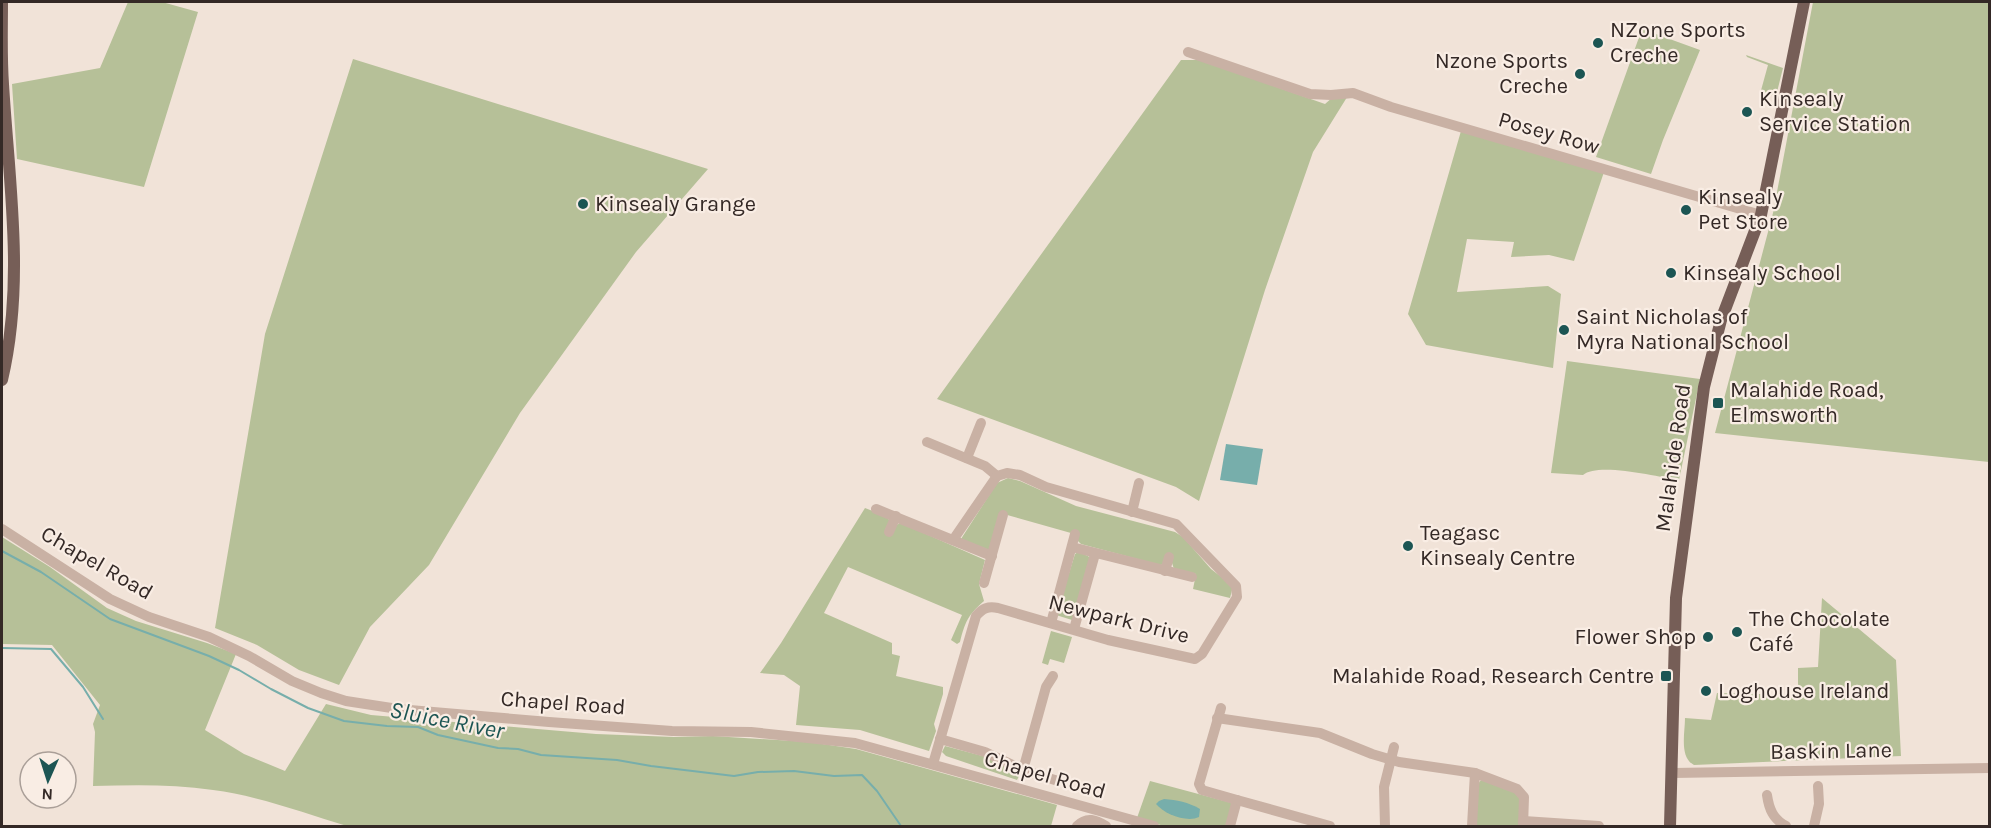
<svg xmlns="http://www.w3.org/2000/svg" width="1991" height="828" font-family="Karla,sans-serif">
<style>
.green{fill:#b6c098}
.water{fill:#77aeab}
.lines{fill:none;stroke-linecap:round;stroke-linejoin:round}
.stream{stroke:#77aeab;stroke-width:2}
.minor{stroke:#c9b1a4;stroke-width:10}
.major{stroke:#765e57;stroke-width:12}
.poi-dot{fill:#1c5553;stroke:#f9ede4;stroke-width:2}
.labels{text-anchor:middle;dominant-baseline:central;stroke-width:4.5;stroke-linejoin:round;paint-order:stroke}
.poi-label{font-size:22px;fill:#342926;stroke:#f9ede4;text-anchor:start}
.street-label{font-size:22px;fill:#342926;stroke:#f9ede4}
.water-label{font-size:24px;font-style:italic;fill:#1c5553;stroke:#f9ede4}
</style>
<rect width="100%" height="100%" fill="#f1e3d8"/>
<g class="green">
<path d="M 128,2 L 162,2 L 198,12 L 144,187 L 17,159 L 12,84 L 100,68 Z"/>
<path d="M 1813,2 L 1989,2 L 1989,462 L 1715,433 L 1773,213 Z"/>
<path d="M 1642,29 L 1700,50 L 1663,140 L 1651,174 L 1596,157 Z"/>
<path d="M 1746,55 L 1783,68 L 1777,92 L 1770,96 L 1760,94 L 1768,65 L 1747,57 Z"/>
<path d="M 353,59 L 708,169 L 636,252 L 520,413 L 429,565 L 370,627 L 339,685 L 299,670 L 257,645 L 215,628 L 265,334 Z"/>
<path d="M 1181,60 L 1200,60 L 1325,104 L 1340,91 L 1349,94 L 1313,152 L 1265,290 L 1199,501 L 1176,487 L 937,399 Z"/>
<path d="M 1461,131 L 1604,172 L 1574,261 L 1549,255 L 1511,257 L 1514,242 L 1467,239 L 1457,292 L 1548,286 L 1561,294 L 1553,368 L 1426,345 L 1408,314 Z"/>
<path d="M 1567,361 L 1700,379 L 1679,480 C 1658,477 1598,462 1583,475 L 1551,473 Z"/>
<path d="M 1008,478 L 1020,481 L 1076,506 L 1175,532 L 1183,537 L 1211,569 L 1233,586 L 1230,598 L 1193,589 L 1196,574 L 1174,569 L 1172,563 L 1160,565 L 1081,544 L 1077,540 L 1078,535 L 1000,513 L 989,550 L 961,539 L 997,483 Z"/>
<path d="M 865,508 L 883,515 L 896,525 L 901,523 L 985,560 L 979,584 L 984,601 C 968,615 965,622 960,642 L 957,644 L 951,640 L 962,615 L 848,567 L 824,613 L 892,643 L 892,654 L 900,656 L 896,676 L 943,687 L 943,694 L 934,724 L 936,731 L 929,751 L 860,730 L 796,725 L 800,686 L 784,675 L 760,673 L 781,643 Z"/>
<path d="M 2,537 L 50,567 L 107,608 L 136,621 L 207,643 L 236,654 L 205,730 L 244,754 L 285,771 L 326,704 L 371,715 L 596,734 L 674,737 L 713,736 L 809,742 L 856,749 L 1057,805 L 1051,826 L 347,826 C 304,813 259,796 213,790 C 173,784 134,785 93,786 L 95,732 L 93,724 L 100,705 L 52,645 L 2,644 Z"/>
<path d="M 1078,552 L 1088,556 L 1090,558 L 1072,620 L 1056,615 L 1075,554 Z"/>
<path d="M 1822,598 L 1896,660 L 1901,756 L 1694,765 C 1679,757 1685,733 1685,718 L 1711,720 L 1717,693 L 1798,695 L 1798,668 L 1818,667 Z"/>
<path d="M 1051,631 L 1072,637 L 1064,663 L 1050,659 L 1048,665 L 1042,663 Z"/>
<path d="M 945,746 L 990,758 L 1020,774 L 1017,780 L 946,756 L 942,752 Z"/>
<path d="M 1481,780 L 1519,793 L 1521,826 L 1476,826 L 1478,784 Z"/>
<path d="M 1150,781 L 1232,803 L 1226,826 L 1164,826 L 1137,818 Z"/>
</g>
<g class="water">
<path d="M 1226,444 L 1263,449 L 1257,485 L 1220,480 Z"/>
<path d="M 1164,799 C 1177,800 1188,802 1200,809 L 1199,817 C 1187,823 1164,814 1156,804 L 1159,801 Z"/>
</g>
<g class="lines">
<g class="stream">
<path d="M 2,551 L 41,572 L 110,619 L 209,656 L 239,670 L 271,689 L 308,708 L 344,721 L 387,726 L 418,727 L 438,735 L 498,748 L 518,749 L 541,755 L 617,760 L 651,766 L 734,776 L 758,772 L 794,771 L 834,776 L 862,775 L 877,791 L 901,826"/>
<path d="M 2,648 L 51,649 L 83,687 L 103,719"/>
</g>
<g class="minor">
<path d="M 1188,52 L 1310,94 L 1331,95 L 1353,93 L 1391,107 L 1761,215"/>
<path d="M 927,442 L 985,466 L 997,476"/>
<path d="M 967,458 L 981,423"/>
<path d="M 876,509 L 992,556"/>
<path d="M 1132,512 L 1139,483"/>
<path d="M 2,529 L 110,599 L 149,617 L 209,637 L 249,656 L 292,681 L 321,693 L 346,701 L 398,709 L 549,722 L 672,731 L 751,732 L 855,743 L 1154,826"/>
<path d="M 889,532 L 896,516"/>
<path d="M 953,540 L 997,476"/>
<path d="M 1072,547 L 1192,577"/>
<path d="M 1165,571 L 1169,557"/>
<path d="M 984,583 L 1003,515"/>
<path d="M 1051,623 L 1075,534"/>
<path d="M 1074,629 L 1095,554"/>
<path d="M 1221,708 L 1199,784 L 1202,790 L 1237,800 L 1230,826"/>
<path d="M 1217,718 L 1320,733 L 1372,754 L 1399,762 L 1475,773 L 1517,789 L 1524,797 L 1523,826"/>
<path d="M 940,739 L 985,752 L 1023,770 L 1058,781"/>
<path d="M 933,764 L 976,616 C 983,608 988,606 998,608 L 1108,640 L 1195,659 L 1202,654 L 1237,597 L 1236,586 L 1176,524 L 1046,487 L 1020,475 L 1007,473 L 997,476"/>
<path d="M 1023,770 L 1046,687 L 1053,676"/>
<path d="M 1673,773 L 1990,768"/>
<path d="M 1767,795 C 1769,809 1773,819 1786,826"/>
<path d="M 1237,800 L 1330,826"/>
<path d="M 1523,821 L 1599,826"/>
<path d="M 1077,826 C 1087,816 1096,820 1106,826"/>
<path d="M 1385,826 L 1384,787 L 1394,747"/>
<path d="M 1472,826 L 1475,773"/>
<path d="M 1814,826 L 1819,804 L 1818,786"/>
</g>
<g class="major">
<path d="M 2,380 C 25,282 9,183 3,84 C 1,57 2,29 2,2"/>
<path d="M 1670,826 L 1676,598 L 1704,387 L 1721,320 L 1761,215 L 1804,2"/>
</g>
</g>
<g class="poi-dot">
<circle cx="1598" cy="43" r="6"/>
<circle cx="1580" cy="74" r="6"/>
<circle cx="1747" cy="112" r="6"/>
<circle cx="583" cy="204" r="6"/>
<circle cx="1686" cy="210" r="6"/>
<circle cx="1671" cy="273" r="6"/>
<circle cx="1564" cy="330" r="6"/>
<rect x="1712" y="397" width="12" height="12" rx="3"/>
<circle cx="1408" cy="546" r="6"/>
<circle cx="1737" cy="632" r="6"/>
<circle cx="1708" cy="637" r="6"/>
<rect x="1660" y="670" width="12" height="12" rx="3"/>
<circle cx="1706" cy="691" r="6"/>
</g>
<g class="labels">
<g class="poi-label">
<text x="1610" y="30">NZone Sports<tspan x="1610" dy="25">Creche</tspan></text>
<text x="1568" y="61" text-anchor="end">Nzone Sports<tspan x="1568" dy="25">Creche</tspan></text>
<text x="1759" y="99">Kinsealy<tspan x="1759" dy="25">Service Station</tspan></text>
<text x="1698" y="197">Kinsealy<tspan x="1698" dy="25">Pet Store</tspan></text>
<text x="595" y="204">Kinsealy Grange</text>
<text x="1683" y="273">Kinsealy School</text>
<text x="1576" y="317">Saint Nicholas of<tspan x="1576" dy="25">Myra National School</tspan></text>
<text x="1730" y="390">Malahide Road,<tspan x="1730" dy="25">Elmsworth</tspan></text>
<text x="1420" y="533">Teagasc<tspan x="1420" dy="25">Kinsealy Centre</tspan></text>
<text x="1749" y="619">The Chocolate<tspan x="1749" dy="25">Café</tspan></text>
<text x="1696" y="637" text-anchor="end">Flower Shop</text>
<text x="1654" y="676" text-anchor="end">Malahide Road, Research Centre</text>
<text x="1718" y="691">Loghouse Ireland</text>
</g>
<g class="street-label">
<text transform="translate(1549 133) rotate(16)">Posey Row</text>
<text transform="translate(1673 458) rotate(-82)">Malahide Road</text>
<text transform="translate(97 563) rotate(30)">Chapel Road</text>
<text transform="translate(1119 619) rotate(14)">Newpark Drive</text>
<text transform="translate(563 703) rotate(4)">Chapel Road</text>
<text transform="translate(1831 751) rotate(-1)">Baskin Lane</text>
<text transform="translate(1045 775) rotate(16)">Chapel Road</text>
</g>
<g class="water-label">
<text transform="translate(447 720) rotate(11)">Sluice River</text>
</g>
</g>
<rect width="1991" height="828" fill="none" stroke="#342926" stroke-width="6"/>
<g transform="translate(48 780) rotate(183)"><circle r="28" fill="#f9ede4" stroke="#aa9f98" stroke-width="1.5"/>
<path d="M0-4.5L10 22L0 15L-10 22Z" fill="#1c5553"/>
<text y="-9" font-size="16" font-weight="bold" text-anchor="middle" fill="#342926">N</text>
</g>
</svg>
